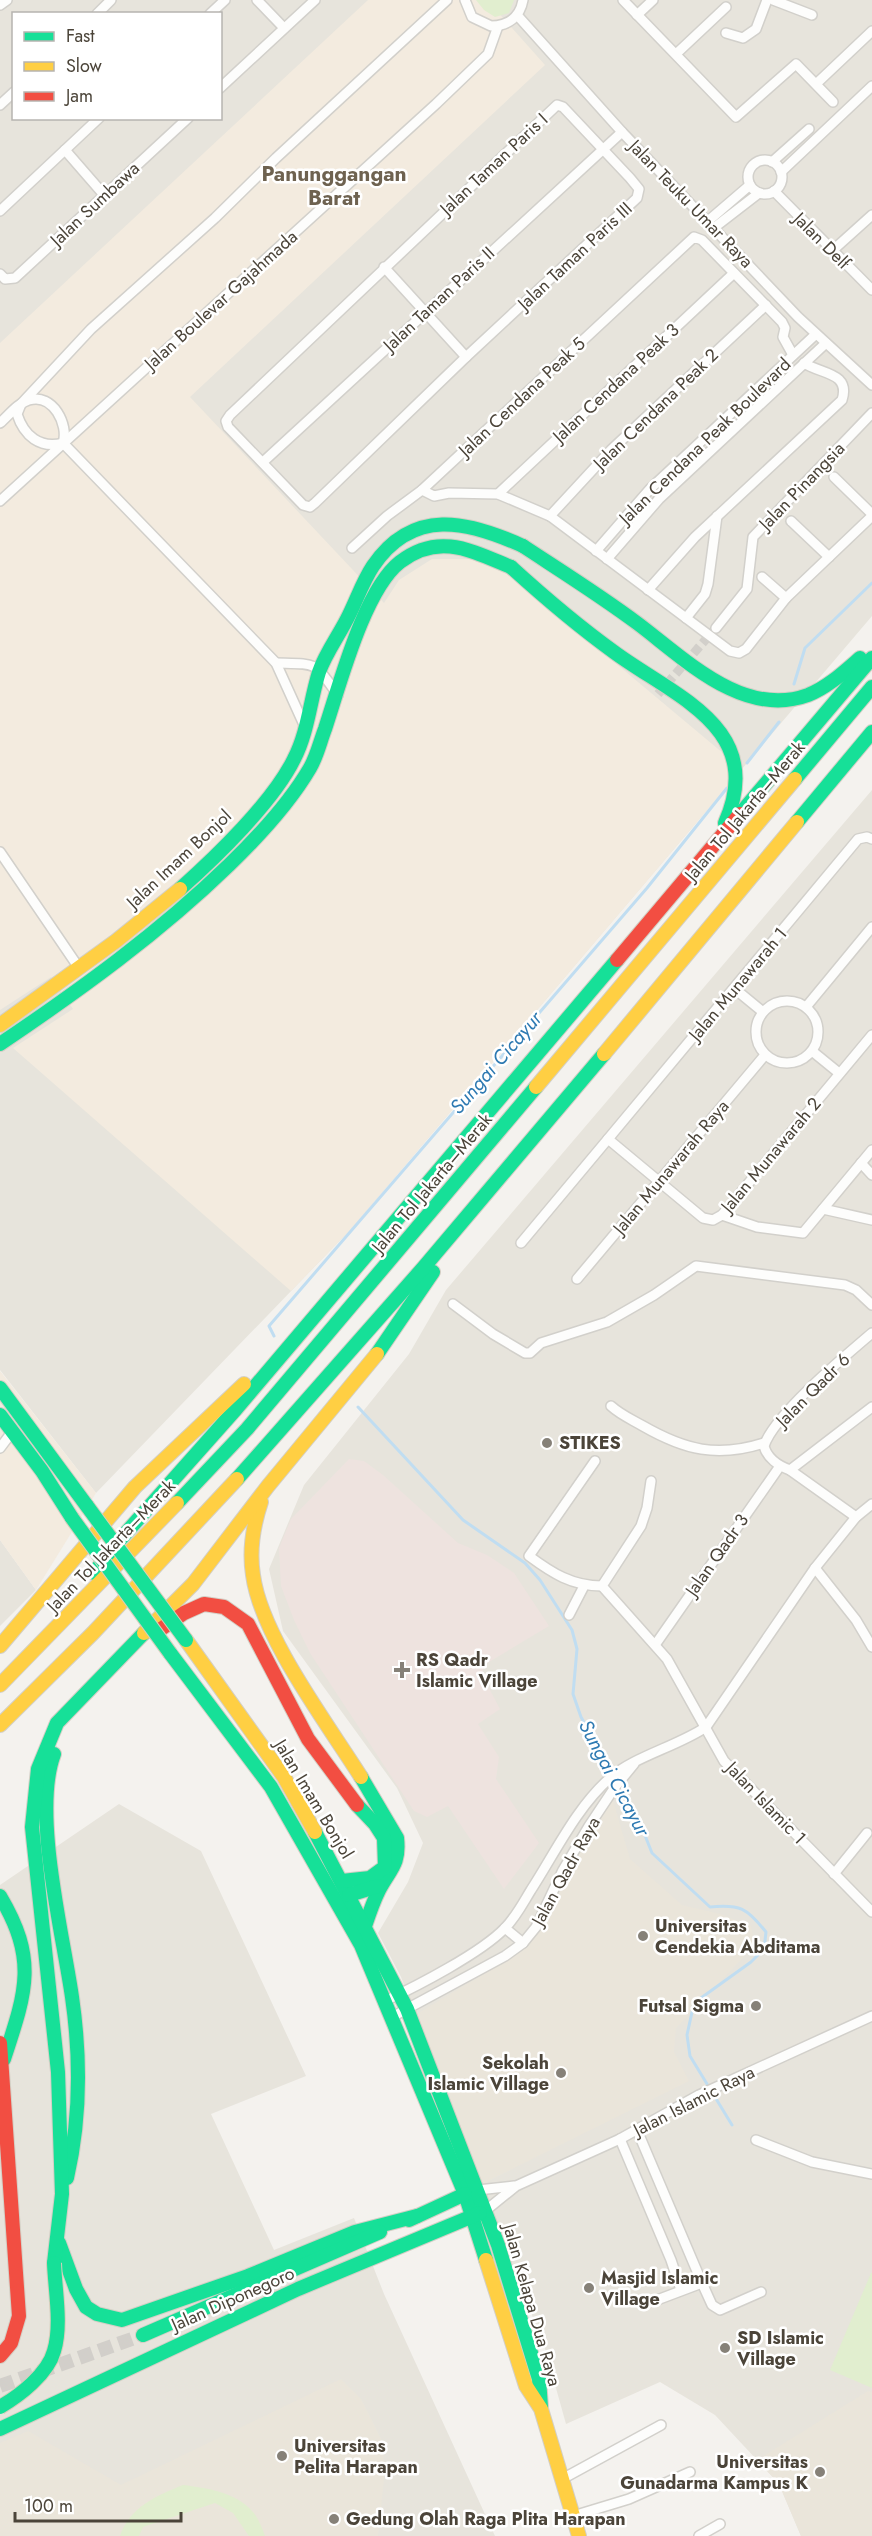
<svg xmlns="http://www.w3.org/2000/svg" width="872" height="2536" font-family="Jost,sans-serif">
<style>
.residential{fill:#e7e4dc;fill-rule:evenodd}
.commercial{fill:#f3ebdf}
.education{fill:#eae5da}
.medical{fill:#eee3df}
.green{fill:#e1eecf}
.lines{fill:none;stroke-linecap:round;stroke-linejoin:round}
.stream{stroke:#c0ddf1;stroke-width:3}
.street-tunnel{stroke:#d2cfca;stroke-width:9;stroke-dasharray:9 4.5;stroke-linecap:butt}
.secondary-tunnel{stroke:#d2cfca;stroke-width:14;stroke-dasharray:14 7;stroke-linecap:butt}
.street-casing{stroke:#d2d0cb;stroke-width:12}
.fast-casing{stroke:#d3cfc5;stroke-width:16}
.slow-casing{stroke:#d3cfc5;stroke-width:16}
.jam-casing{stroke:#d3cfc5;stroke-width:16}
.street{stroke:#fdfdfc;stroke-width:9}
.fast{stroke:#16e098;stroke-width:14}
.slow{stroke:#ffcf43;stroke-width:14}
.jam{stroke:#f24e42;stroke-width:14}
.fast-bridge-casing{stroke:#d6cebb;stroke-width:16;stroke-linecap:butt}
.fast-bridge{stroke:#16e098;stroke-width:14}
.poi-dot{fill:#868178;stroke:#fff;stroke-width:2}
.labels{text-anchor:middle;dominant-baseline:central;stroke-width:5;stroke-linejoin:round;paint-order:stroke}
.street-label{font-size:18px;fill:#4b4439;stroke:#fff}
.poi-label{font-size:18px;font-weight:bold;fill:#4b4439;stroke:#fff;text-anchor:start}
.water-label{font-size:20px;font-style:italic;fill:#2e7ab2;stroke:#fff}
.quarter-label{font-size:21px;font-weight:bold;fill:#6e6250;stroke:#fff}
</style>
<rect width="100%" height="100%" fill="#f4f2ee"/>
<g class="residential">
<path d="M 0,0 L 872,0 L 872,616 L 350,1230 L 96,1493 L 0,1370 ZM 14,14 L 220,14 L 220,118 L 14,118 Z"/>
<path d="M 872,790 L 872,2536 L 801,2536 L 779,2484 L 757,2460 L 715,2415 L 660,2382 L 566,2424 L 544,2345 L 480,2185 L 401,1977 L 378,1933 L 408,1882 L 423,1843 L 397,1788 L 283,1631 L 269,1569 L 304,1485 L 409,1354 L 446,1290 Z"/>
<path d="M 0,1540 L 36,1590 L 0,1626 Z"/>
<path d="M 119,1804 L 201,1851 L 306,2076 L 211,2114 L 274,2250 L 354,2218 L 384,2294 L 495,2536 L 0,2536 L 0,1885 Z"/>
</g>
<g class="commercial">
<path d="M 368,0 L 487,0 L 545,65 L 190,397 L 384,603 L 399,580 L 432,559 L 491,559 L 742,769 L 350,1230 L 291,1291 L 13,1048 L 73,1009 L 51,977 L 0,1010 L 0,343 Z"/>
<path d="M 0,1371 L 96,1493 L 36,1590 L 0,1540 Z"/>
</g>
<g class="education">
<path d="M 610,1790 L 630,1859 L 682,1905 L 720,1914 L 751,1926 L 755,1945 L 676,2028 L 674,2052 L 689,2081 L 480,2185 L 415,2015 L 516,1955 L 551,1914 L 576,1852 Z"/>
<path d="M 341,2379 L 361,2399 L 381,2439 L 385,2469 L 378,2536 L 0,2536 L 0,2443 L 28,2431 L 121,2485 Z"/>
<path d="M 868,2391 L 872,2392 L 872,2536 L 801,2536 L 779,2484 L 757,2460 Z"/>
</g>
<path class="medical" d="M 349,1459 L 364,1461 L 383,1475 L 458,1543 L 487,1555 L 514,1573 L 549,1626 L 484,1665 L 482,1675 L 500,1709 L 478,1724 L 499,1757 L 496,1779 L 539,1843 L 504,1889 L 448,1806 L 427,1817 L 414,1811 L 310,1653 L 294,1620 L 281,1586 L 279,1548 L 291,1519 Z"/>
<g class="green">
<path d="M 476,0 L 514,0 L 509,13 L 495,17 L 484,10 Z"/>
<path d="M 871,2273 L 872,2273 L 872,2388 L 830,2370 Z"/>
<path d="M 183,2485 C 207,2488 235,2492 252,2511 C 258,2517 262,2528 265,2536 L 249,2536 L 233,2513 L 215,2503 L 143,2527 L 139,2536 L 120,2536 C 130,2507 156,2496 183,2485 Z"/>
</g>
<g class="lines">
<g class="stream">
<path d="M 794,684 L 805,648 L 872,583"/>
<path d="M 747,763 L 779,722"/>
<path d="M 274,1336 L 269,1326 L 647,888 L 727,788"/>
<path d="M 358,1407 L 463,1520 L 525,1563 L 540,1580 L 572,1630 L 577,1649 L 573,1694 L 581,1717 L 613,1774"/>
<path d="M 619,1785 L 638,1818 L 652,1853 L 710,1907 C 740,1904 747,1908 766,1932 L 764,1949 L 751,1962 L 694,2003 L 687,2035 L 690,2056 L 732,2125"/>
</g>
<path class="street-tunnel" d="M 658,694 L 714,630"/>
<path class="secondary-tunnel" d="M 0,2386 L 143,2335"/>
<g class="street-casing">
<g id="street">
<path d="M 257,0 L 284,28"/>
<path d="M 465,0 L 472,17 L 491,26 C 508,26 520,17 523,0"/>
<path d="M 623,0 L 736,117 L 796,64 L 833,102"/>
<path d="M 773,0 L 812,15"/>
<path d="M 0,5 L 7,0"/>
<path d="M 97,14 L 111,0"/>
<path d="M 210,14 L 225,0"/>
<path d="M 517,15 L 622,132 L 798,317 L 872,385"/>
<path d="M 637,15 L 653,0"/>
<path d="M 726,33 L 743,38 L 756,29 L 767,0"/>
<path d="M 676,54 L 726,7"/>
<path d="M 816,84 L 872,31"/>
<path d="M 220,88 L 315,0"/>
<path d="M 0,105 L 14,92"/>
<path d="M 557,105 L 563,107 L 630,178 L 639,189 L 637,198 L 466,357 L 315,503 L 310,507 L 303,505 L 228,427 L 226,421 L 230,415 Z"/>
<path d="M 65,150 L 105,196"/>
<circle cx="765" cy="177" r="17"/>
<path d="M 772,162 L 809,129"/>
<path d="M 781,172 L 872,86"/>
<path d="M 774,191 L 872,290"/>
<path d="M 0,211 L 99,118"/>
<path d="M 708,221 L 750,185"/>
<path d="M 715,227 L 759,193"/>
<path d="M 832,251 L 872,215"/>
<path d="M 384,267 L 466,357"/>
<path d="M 0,274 L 5,279 L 15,278 L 188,118"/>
<path d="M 0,423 C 9,415 18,403 29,400 C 53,393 69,425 63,443"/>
<path d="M 63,443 C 40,449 24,436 17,414 L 21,404 L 91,329 L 215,218 L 276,158 L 447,0"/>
<path d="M 63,443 L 276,663 L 305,727"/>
<path d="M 263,462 L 622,132"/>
<path d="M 834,477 L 872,514"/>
<path d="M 422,490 L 434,496 L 449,493 L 498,494 L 550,516 L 730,651 L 739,653 L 746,649 L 786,598 L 872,516"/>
<path d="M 498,494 L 734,273"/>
<path d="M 0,501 L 436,104 L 488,54 L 498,26"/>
<path d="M 550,516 L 611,450 L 766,305"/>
<path d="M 791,521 L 829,557"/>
<path d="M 352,548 L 387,516 L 422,490 L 694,237 L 702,240 L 782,322 L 785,328 L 783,337 L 793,355"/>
<path d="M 596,551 L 650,489 L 816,334"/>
<path d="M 607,559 L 659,499 L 826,343"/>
<path d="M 762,577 L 786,598"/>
<path d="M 648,590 L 695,537 L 842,400 C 851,372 820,374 804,363"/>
<path d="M 686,618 L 705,594 L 708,584 L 717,516"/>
<path d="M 716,628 L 747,589 L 753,537 L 872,413"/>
<path d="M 276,663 C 319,664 313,661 338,695"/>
<path d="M 872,839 L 867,837 L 858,839 L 608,1139 L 703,1218 L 713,1220 L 722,1215 L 872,1035"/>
<path d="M 0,852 L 79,968"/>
<path d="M 735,989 L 763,1012"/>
<circle cx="787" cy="1032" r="31"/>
<path d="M 806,1007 L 872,927"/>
<path d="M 812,1051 L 839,1073"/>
<path d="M 861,1163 L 872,1175"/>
<path d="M 823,1209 L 872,1220"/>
<path d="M 722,1215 L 757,1227 L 803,1233 L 872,1150"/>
<path d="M 521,1243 L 608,1139"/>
<path d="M 577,1279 L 765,1055"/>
<path d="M 453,1304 L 493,1334 L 525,1353 L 530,1353 L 541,1343 L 607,1322 L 654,1295 L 696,1266 L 845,1285 L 856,1290 L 872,1305"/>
<path d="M 611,1406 C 621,1415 631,1419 643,1426 C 685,1450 717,1458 764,1443"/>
<path d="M 0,1448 L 12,1432"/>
<path d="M 595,1461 L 529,1556 C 552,1573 572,1586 602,1586"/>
<path d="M 790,1470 L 872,1407"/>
<path d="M 651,1481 L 647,1508 L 641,1526 L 602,1586 L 667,1659 L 724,1761 L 872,1912"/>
<path d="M 856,1517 L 790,1470 C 779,1466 767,1458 764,1446 C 774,1415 845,1356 872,1333"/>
<path d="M 815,1568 L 856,1620 L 872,1647"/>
<path d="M 569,1615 L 584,1586"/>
<path d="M 655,1645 L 780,1466"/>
<path d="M 834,1874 L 867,1833"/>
<path d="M 505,1928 L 523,1943"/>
<path d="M 385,2001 C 417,1986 481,1953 505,1928 C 516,1917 523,1903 531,1890 C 555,1853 576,1808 610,1778 C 633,1757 678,1746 706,1727 L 815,1568 L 856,1517 L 872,1504"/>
<path d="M 392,2017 L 505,1956 L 523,1943 L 536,1927 L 563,1870 L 589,1826 L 615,1787 L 634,1764"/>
<path d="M 637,2130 L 702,2283 L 657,2300"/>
<path d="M 620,2139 L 671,2260 L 681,2290"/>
<path d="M 756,2140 L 812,2162 L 872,2174"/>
<path d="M 478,2190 L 514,2186"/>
<path d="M 485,2211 L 516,2186 L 620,2139 L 699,2095 L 872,2016"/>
<path d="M 702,2283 L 712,2305 L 720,2310 L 761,2292"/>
<path d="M 564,2478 L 661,2425"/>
<path d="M 573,2516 L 629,2499 L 690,2472"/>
<path d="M 699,2536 L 720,2524"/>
</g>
</g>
<g class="fast-casing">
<g id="fast">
<path d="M 523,546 C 561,571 601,596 637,623 C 684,658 743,719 808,695 C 828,687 844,672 860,658"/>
<path d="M 511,567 C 544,597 578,626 614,652 C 675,697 767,728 725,823"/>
<path d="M 795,779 L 872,687"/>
<path d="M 740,814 L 872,658"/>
<path d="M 797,822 L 872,732"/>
<path d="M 180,889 C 216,857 273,802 294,759 C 308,732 310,701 319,672 C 326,652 340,634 349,615 C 357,599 363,581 373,566 C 413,507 468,521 523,546"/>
<path d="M 0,1044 C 80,990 159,933 229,865 C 259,836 289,804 310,768 C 317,756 320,742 325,729 C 340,684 364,590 400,562 C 439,532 472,551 511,567"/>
<path d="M 377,1354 L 433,1272"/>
<path d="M 0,1388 L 87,1506"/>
<path d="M 0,1415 L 42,1471 L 72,1518"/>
<path d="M 237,1479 L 424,1267 L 604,1054"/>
<path d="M 177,1503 L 247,1429 L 536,1087"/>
<path d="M 94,1573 L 117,1543 L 236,1409 L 617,960"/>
<path d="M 170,1653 L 271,1787 L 361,1945 L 465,2194 L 486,2260"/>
<path d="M 54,1754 C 32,1812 63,1934 72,1997 C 81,2059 81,2117 67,2178"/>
<path d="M 361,1777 L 397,1838 C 400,1865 390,1869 379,1890 C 373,1902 369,1914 365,1926"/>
<path d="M 315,1832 L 407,2009 L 498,2245 L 539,2379 L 541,2407"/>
<path d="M 342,1881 L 370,1878 L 385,1867 L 384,1838 L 375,1824 L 357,1805"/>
<path d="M 349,1895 L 378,1886"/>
<path d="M 0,1896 C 38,1960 26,1992 4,2059"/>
<path d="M 409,2220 L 465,2194"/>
<path d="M 59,2243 L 76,2289 L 86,2307 L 97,2314 L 122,2320 L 248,2276 L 355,2232 L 417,2216"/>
<path d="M 54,2263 L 62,2194 L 58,2072 L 32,1827 L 38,1769 L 57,1723 L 144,1633"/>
<path d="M 143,2335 L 380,2232"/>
<path d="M 0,2429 L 298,2289 L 480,2213"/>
</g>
</g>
<g class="slow-casing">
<g id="slow">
<path d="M 0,1025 L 116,941 L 180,889"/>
<path d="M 604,1054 L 797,822"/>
<path d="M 536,1087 L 795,779"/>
<path d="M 261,1502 C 253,1526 249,1550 253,1575 C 261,1636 327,1723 361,1777"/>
<path d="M 144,1633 L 193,1584 L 268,1486 L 377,1354"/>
<path d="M 186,1640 L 284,1777 L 315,1832"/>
<path d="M 0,1646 L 135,1487 L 244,1384"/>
<path d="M 0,1685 L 177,1503"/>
<path d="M 0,1725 L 93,1633 L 237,1479"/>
<path d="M 486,2260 L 526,2386 L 541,2409 L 579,2536"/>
</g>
</g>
<g class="jam-casing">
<g id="jam">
<path d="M 617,960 L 740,814"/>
<path d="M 161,1629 L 184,1613 L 204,1604 L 224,1607 L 248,1624 L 308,1739 L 357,1805"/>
<path d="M 0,2043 L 19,2316 L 11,2343 L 0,2356"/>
</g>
</g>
<use href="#street" class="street"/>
<use href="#fast" class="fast"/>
<use href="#slow" class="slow"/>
<use href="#jam" class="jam"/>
<g class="fast-bridge-casing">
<g id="fast-bridge">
<path d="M 87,1506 L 186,1640"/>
<path d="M 72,1518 L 170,1653"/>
<path d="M 0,2407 C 19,2396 48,2374 54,2351 C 62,2325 55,2290 54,2263"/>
</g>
</g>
<use href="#fast-bridge" class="fast-bridge"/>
</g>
<g class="poi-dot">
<circle cx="547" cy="1443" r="6"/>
<path d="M399 1661h6v6h6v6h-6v6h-6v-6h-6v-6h6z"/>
<circle cx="643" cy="1936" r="6"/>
<circle cx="756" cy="2006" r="6"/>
<circle cx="561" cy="2073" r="6"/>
<circle cx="589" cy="2288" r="6"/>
<circle cx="725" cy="2348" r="6"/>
<circle cx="282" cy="2456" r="6"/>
<circle cx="820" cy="2472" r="6"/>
<circle cx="334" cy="2519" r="6"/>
</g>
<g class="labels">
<g class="street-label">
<text transform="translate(494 164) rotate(-43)">Jalan Taman Paris I</text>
<text transform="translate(95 204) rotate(-43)">Jalan Sumbawa</text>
<text transform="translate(691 204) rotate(46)">Jalan Teuku Umar Raya</text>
<text transform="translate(822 241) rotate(45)">Jalan Delf</text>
<text transform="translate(575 256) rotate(-43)">Jalan Taman Paris III</text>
<text transform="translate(439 299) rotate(-43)">Jalan Taman Paris II</text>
<text transform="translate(221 300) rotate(-42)">Jalan Boulevar Gajahmada</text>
<text transform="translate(616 383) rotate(-43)">Jalan Cendana Peak 3</text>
<text transform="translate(522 397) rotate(-43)">Jalan Cendana Peak 5</text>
<text transform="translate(656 409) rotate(-44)">Jalan Cendana Peak 2</text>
<text transform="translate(705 441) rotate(-44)">Jalan Cendana Peak Boulevard</text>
<text transform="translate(802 486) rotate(-46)">Jalan Pinangsia</text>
<text transform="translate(745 811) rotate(-50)">Jalan Tol Jakarta–Merak</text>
<text transform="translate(179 859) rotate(-43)">Jalan Imam Bonjol</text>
<text transform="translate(738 984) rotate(-50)">Jalan Munawarah 1</text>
<text transform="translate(771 1155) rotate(-50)">Jalan Munawarah 2</text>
<text transform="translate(671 1167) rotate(-50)">Jalan Munawarah Raya</text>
<text transform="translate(432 1183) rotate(-50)">Jalan Tol Jakarta–Merak</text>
<text transform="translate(813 1390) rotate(-45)">Jalan Qadr 6</text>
<text transform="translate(111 1546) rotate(-46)">Jalan Tol Jakarta–Merak</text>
<text transform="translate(717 1555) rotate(-55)">Jalan Qadr 3</text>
<text transform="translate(314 1799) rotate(59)">Jalan Imam Bonjol</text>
<text transform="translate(766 1803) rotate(46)">Jalan Islamic 1</text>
<text transform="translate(566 1871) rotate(-61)">Jalan Qadr Raya</text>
<text transform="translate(694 2101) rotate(-27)">Jalan Islamic Raya</text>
<text transform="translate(233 2299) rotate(-24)">Jalan Diponegoro</text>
<text transform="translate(532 2305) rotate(74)">Jalan Kelapa Dua Raya</text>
</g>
<g class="poi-label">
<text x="559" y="1443">STIKES</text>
<text x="416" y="1660">RS Qadr<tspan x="416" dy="21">Islamic Village</tspan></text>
<text x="655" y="1926">Universitas<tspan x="655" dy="21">Cendekia Abditama</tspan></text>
<text x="744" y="2006" text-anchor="end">Futsal Sigma</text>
<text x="549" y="2063" text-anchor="end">Sekolah<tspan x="549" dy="21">Islamic Village</tspan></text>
<text x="601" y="2278">Masjid Islamic<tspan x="601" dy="21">Village</tspan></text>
<text x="737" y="2338">SD Islamic<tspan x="737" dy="21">Village</tspan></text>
<text x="294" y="2446">Universitas<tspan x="294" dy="21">Pelita Harapan</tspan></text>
<text x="808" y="2462" text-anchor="end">Universitas<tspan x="808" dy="21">Gunadarma Kampus K</tspan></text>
<text x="346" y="2519">Gedung Olah Raga Plita Harapan</text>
</g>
<g class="water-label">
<text transform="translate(496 1063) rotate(-49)">Sungai Cicayur</text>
<text transform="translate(614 1778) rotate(62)">Sungai Cicayur</text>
</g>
<g class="quarter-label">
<text x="334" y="174">Panunggangan<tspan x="334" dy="24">Barat</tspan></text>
</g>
</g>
<rect x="12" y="12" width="210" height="108" fill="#ffffff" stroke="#b7b4b0" stroke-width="1.5"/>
<rect x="24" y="32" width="30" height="9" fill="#16e098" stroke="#b7b4b0" stroke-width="1.5"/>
<text x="66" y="42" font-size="18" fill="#4b4439">Fast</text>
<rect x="24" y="62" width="30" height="9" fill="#ffcf43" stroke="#b7b4b0" stroke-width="1.5"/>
<text x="66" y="72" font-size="18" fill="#4b4439">Slow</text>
<rect x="24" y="92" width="30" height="9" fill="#f24e42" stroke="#b7b4b0" stroke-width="1.5"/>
<text x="66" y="102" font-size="18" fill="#4b4439">Jam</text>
<path d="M15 2512v9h166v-9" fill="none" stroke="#4b4439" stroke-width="3"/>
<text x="24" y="2512" font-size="18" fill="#4b4439" stroke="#ffffff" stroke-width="4.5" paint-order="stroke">100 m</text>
</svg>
